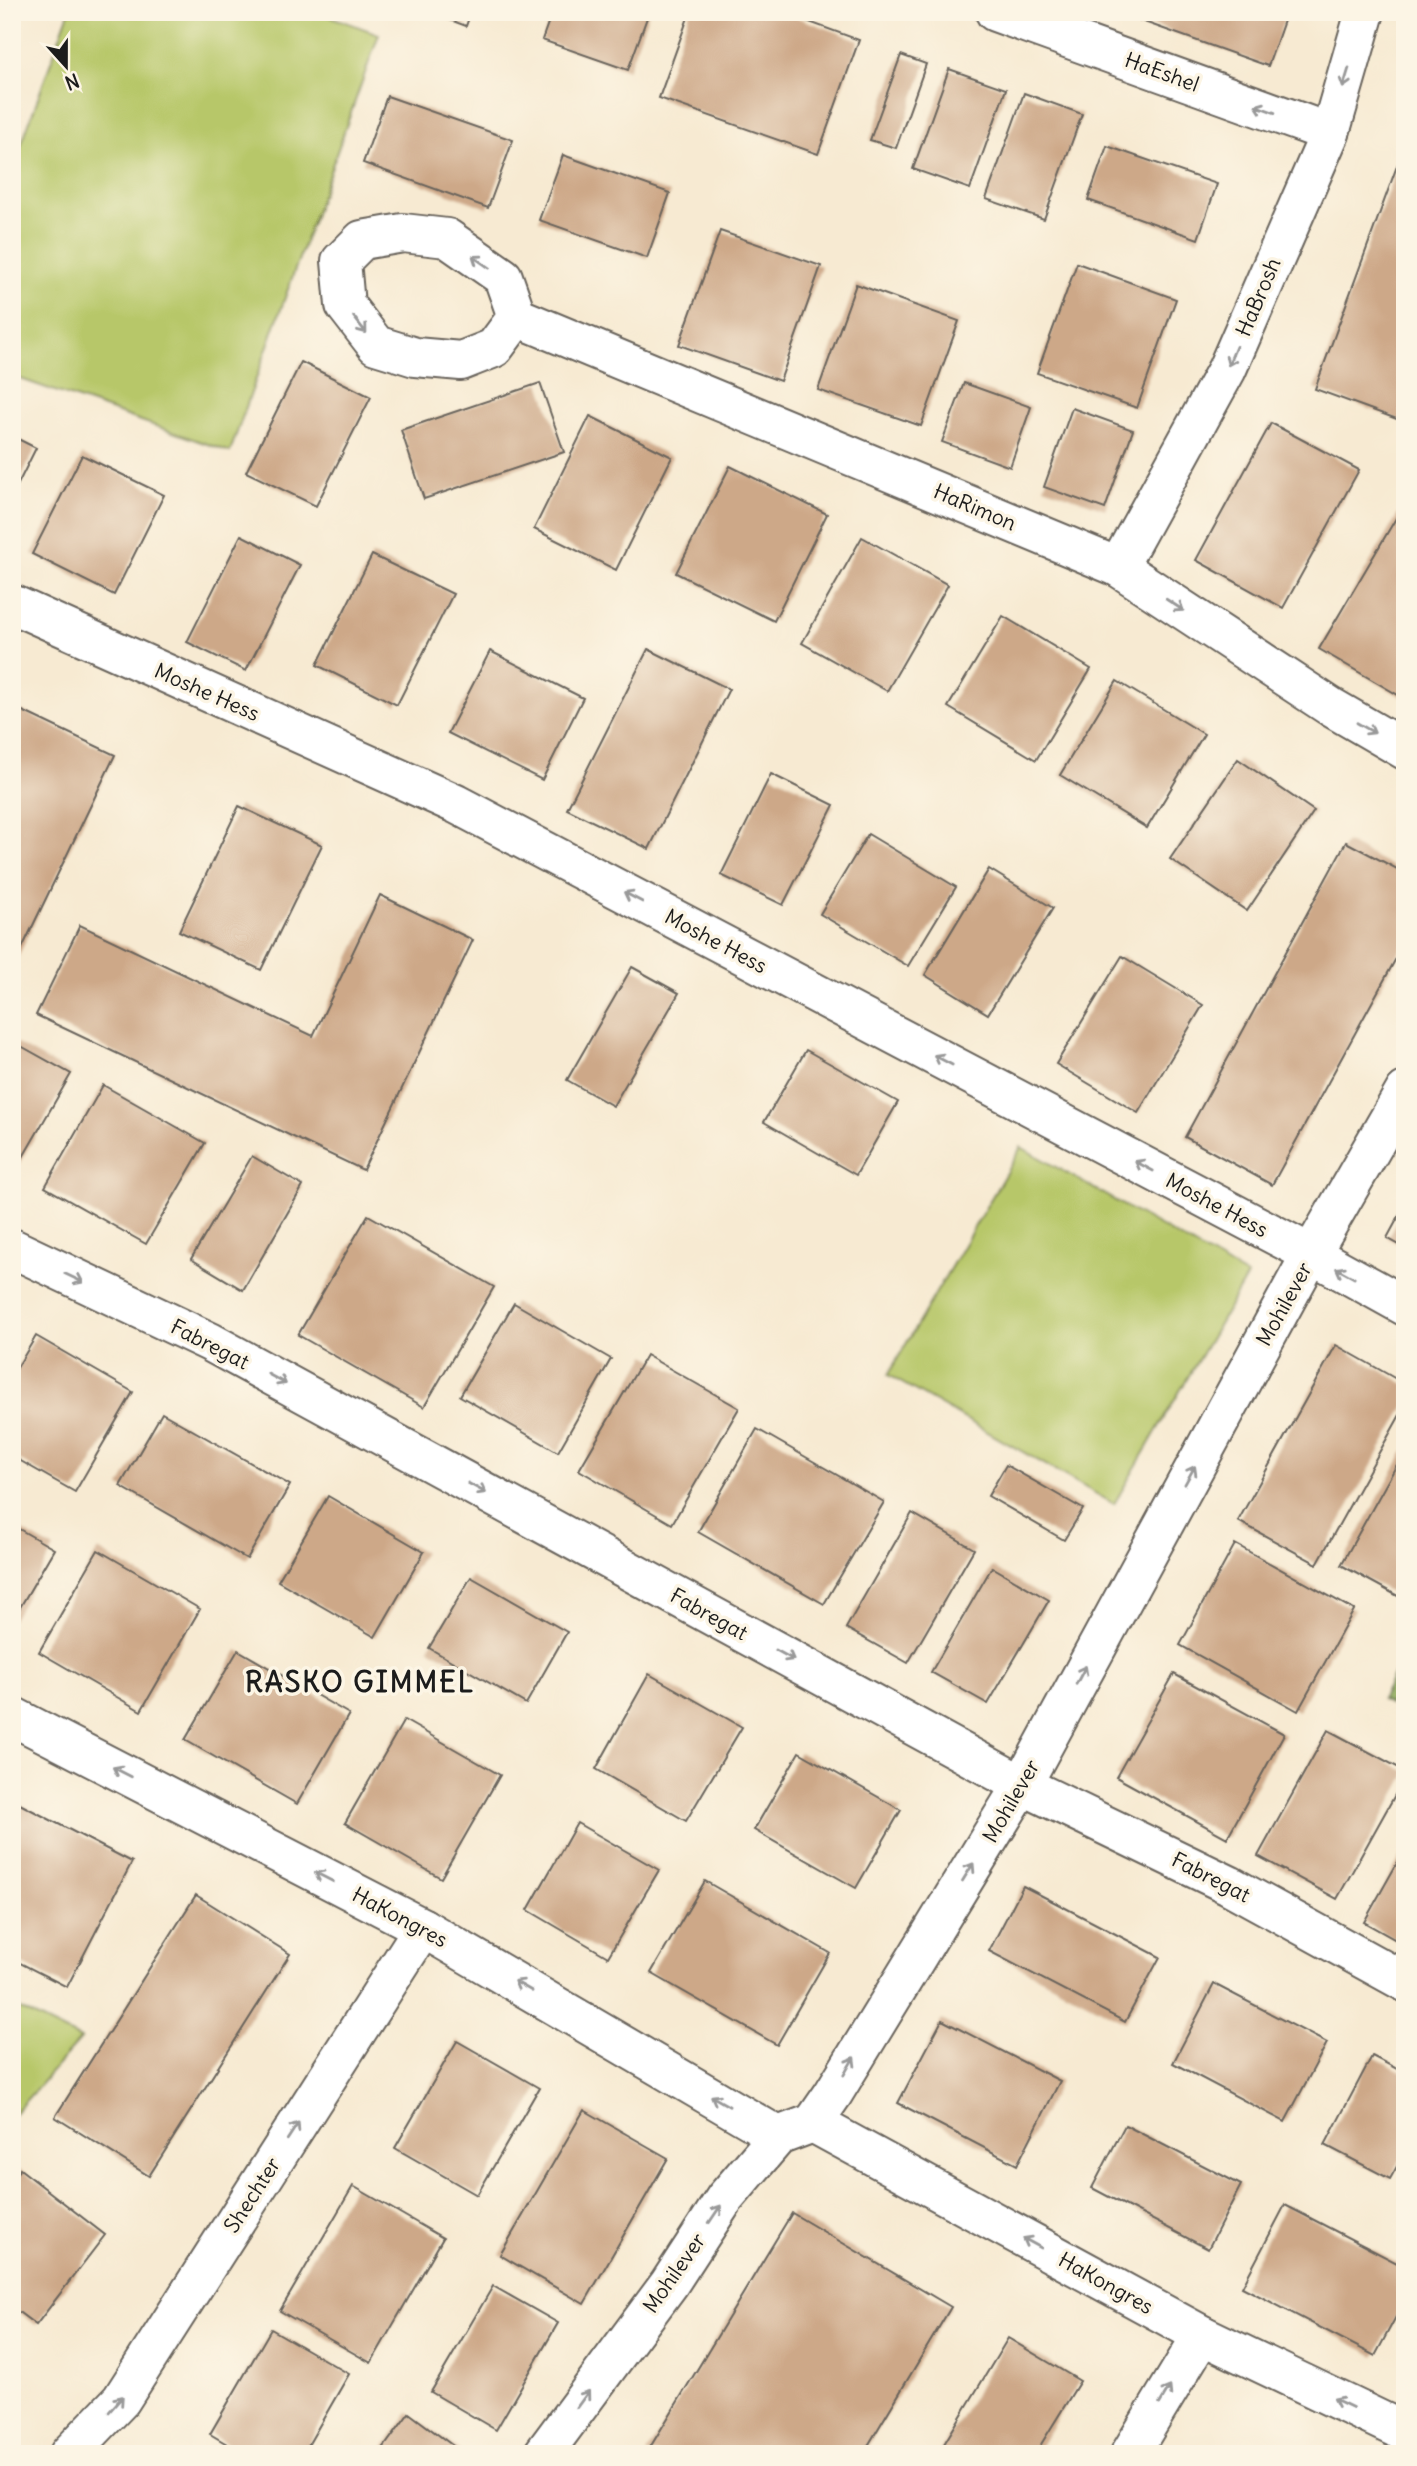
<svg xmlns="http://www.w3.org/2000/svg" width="1417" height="2466" font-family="Delius,sans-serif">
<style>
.green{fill:#b7c769;stroke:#6a7242;stroke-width:2}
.forest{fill:#91ac5d;stroke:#56643c;stroke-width:2}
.building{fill:#cda888}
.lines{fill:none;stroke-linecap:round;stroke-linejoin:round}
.street-casing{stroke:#69645c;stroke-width:42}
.street{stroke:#fff;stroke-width:38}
.oneway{stroke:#999}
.labels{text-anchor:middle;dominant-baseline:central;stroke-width:7;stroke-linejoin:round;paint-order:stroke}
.street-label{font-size:21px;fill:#1c1c1c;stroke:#fcf5e5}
.district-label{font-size:28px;font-weight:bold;letter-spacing:2px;fill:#1c1c1c;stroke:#fcf5e5}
</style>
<rect width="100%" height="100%" fill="#fcf5e5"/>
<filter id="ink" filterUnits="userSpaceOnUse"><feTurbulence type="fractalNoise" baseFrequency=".0143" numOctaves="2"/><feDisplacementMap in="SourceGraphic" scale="14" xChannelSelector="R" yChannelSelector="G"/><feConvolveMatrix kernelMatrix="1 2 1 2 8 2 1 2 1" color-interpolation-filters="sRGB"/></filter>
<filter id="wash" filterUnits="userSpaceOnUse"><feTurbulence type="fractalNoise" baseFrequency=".00686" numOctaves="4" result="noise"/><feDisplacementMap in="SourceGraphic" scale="28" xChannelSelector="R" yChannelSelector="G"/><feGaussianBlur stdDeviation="1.57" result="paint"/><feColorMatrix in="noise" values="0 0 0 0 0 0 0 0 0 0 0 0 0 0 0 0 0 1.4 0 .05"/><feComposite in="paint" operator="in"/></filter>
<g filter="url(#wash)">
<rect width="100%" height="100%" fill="#f7ead2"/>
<g class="green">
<path d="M 69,12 L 318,12 L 379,34 L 230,452 L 12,376 L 12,170 Z"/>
<path d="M 1021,1147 L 1247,1276 L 1114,1504 L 888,1375 Z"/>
<path d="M 12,2005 L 81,2039 L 12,2116 Z"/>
</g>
<path class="forest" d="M 1405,1651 L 1405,1712 L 1381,1700 Z"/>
<g id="blocks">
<g class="building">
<path d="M 429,12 L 471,12 L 466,26 Z"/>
<path d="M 552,12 L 649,12 L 628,70 L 542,40 Z"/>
<path d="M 690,12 L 782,12 L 859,40 L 818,154 L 659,98 Z"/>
<path d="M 1116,12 L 1287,12 L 1268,66 Z"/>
<path d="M 901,55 L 926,64 L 896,148 L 870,140 Z"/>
<path d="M 949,69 L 1006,89 L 970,189 L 913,169 Z"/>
<path d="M 1024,93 L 1082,114 L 1044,219 L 986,199 Z"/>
<path d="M 387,96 L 513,140 L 488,208 L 363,163 Z"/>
<path d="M 1107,146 L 1217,184 L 1198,239 L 1088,200 Z"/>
<path d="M 1404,147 L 1405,147 L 1405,422 L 1315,389 Z"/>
<path d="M 563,155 L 670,193 L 647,258 L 539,220 Z"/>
<path d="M 720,231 L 821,266 L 780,381 L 679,345 Z"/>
<path d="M 1077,263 L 1176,299 L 1137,408 L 1037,373 Z"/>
<path d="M 856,284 L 959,321 L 921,426 L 818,390 Z"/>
<path d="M 301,362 L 371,397 L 316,506 L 246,472 Z"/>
<path d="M 540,383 L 564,452 L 424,499 L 401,430 Z"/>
<path d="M 964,383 L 1031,407 L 1010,467 L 942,442 Z"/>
<path d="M 1072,408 L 1133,430 L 1105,509 L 1044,487 Z"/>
<path d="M 590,416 L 672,457 L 616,570 L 534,529 Z"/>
<path d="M 1271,423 L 1359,470 L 1283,608 L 1196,560 Z"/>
<path d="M 12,436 L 36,448 L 12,496 Z"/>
<path d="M 82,455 L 164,495 L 114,595 L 32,554 Z"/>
<path d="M 730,466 L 827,514 L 774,621 L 676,573 Z"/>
<path d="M 1399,513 L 1405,516 L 1405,699 L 1319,649 Z"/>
<path d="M 241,535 L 300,565 L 246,671 L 187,642 Z"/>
<path d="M 862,537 L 948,585 L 887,691 L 802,643 Z"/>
<path d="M 372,555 L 453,594 L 397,705 L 317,665 Z"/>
<path d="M 1003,616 L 1091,669 L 1036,760 L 948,707 Z"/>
<path d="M 648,649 L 729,689 L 649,849 L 567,809 Z"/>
<path d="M 490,651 L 583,698 L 542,780 L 448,733 Z"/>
<path d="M 1117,681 L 1204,734 L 1147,828 L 1060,775 Z"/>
<path d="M 12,706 L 115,755 L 12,969 Z"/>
<path d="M 1238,759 L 1314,811 L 1247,911 L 1170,859 Z"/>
<path d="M 771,774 L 834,805 L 783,905 L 721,875 Z"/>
<path d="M 239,806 L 322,845 L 261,970 L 179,931 Z"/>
<path d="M 868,834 L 956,887 L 908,966 L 820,914 Z"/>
<path d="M 1346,842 L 1405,873 L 1405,942 L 1272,1185 L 1185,1137 Z"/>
<path d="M 989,869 L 1053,908 L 988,1014 L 925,975 Z"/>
<path d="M 380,895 L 473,940 L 363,1170 L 36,1015 L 80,925 L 313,1036 Z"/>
<path d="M 1122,956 L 1203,1005 L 1138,1113 L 1056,1064 Z"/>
<path d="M 632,967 L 679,993 L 613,1106 L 567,1080 Z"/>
<path d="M 12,1041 L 71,1074 L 12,1176 Z"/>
<path d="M 806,1050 L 898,1102 L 856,1175 L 764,1122 Z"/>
<path d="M 103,1085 L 205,1143 L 146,1244 L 45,1187 Z"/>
<path d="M 252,1156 L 303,1186 L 243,1290 L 191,1259 Z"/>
<path d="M 1405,1205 L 1405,1248 L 1387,1238 Z"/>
<path d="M 368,1215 L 494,1287 L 424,1407 L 298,1335 Z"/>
<path d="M 514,1303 L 611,1359 L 558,1452 L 460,1396 Z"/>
<path d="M 36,1336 L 133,1392 L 75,1492 L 12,1456 L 12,1376 Z"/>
<path d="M 1336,1345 L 1405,1384 L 1405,1406 L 1317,1564 L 1238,1521 Z"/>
<path d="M 646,1355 L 739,1408 L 672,1524 L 579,1470 Z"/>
<path d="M 162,1413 L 290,1485 L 247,1559 L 120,1486 Z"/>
<path d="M 757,1429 L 884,1502 L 824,1604 L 698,1532 Z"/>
<path d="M 1405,1450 L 1405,1600 L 1341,1565 Z"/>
<path d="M 1006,1465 L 1083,1509 L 1064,1540 L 988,1496 Z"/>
<path d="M 328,1496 L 424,1552 L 375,1637 L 278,1581 Z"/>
<path d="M 912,1513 L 974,1549 L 908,1663 L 846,1628 Z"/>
<path d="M 12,1525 L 54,1549 L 12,1621 Z"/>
<path d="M 1235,1544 L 1354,1610 L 1298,1711 L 1180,1645 Z"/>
<path d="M 98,1550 L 200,1609 L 141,1711 L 39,1652 Z"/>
<path d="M 992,1567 L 1049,1600 L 988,1704 L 931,1672 Z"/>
<path d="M 471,1577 L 567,1632 L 526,1704 L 429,1648 Z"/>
<path d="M 238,1650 L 349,1714 L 297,1804 L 185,1740 Z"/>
<path d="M 649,1674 L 742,1727 L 686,1821 L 596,1769 Z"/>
<path d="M 1174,1674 L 1284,1734 L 1227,1838 L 1116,1777 Z"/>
<path d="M 404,1720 L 500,1775 L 441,1878 L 345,1823 Z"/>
<path d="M 1328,1730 L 1405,1771 L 1405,1777 L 1337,1899 L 1258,1856 Z"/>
<path d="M 799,1752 L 901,1810 L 856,1888 L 754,1830 Z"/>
<path d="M 12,1800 L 132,1862 L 67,1987 L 12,1959 Z"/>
<path d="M 577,1823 L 659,1870 L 608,1957 L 528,1910 Z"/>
<path d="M 1405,1849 L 1405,1945 L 1364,1922 Z"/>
<path d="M 705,1881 L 830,1953 L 777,2045 L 651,1973 Z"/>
<path d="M 1023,1886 L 1160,1957 L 1125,2022 L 989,1951 Z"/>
<path d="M 196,1895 L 290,1954 L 149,2176 L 55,2117 Z"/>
<path d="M 1214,1984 L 1327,2043 L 1285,2122 L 1173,2063 Z"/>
<path d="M 942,2020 L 1060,2081 L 1017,2165 L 898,2103 Z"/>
<path d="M 457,2041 L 539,2088 L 477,2195 L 395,2148 Z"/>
<path d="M 1372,2056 L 1405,2073 L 1405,2152 L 1390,2179 L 1325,2145 Z"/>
<path d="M 584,2110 L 668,2158 L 584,2304 L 500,2255 Z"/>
<path d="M 1125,2125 L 1241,2185 L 1208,2249 L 1092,2188 Z"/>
<path d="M 20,2169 L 105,2235 L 36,2325 L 12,2307 L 12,2179 Z"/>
<path d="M 353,2186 L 443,2238 L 371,2363 L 280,2311 Z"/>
<path d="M 1285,2205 L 1405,2267 L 1405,2300 L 1375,2356 L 1242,2287 Z"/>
<path d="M 792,2213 L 951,2307 L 863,2454 L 646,2454 Z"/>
<path d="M 493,2286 L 558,2323 L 496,2430 L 431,2392 Z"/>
<path d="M 271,2329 L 349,2374 L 303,2454 L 244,2454 L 210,2434 Z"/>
<path d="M 1008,2338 L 1080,2381 L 1035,2454 L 938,2454 Z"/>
<path d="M 409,2413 L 464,2454 L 379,2454 Z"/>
</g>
</g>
</g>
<g filter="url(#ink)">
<use href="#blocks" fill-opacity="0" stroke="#69645c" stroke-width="2"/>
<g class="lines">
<g class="street-casing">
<g id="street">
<path d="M 995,12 L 1330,133"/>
<path d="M 517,317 L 494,348 L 461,361 L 415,357 L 376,345 L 345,305 L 341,261 L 362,240 L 403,233 L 447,238 L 503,277 L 517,317 L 1118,567 L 1331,707 L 1405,750"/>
<path d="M 1118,567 L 1227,369 L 1330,133 L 1365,12"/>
<path d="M 12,604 L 456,804 L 1311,1254 L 1405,1306"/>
<path d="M 12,1248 L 210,1342 L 1022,1785 L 1229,1885 L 1405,1982"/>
<path d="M 12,1716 L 423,1928 L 778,2136"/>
<path d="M 813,2123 L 1202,2335 L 1405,2432"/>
<path d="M 69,2454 L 121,2400 L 423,1928"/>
<path d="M 543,2454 L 669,2284 L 725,2198 L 778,2136 L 813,2123 L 833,2094 L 1022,1785 L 1311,1254 L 1405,1091"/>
<path d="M 1130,2454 L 1202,2335"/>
</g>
</g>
<use href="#street" class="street"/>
</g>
<defs><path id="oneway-shaft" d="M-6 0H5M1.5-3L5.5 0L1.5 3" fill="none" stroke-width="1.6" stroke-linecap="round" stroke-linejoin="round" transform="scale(1.75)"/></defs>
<g class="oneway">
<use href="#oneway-shaft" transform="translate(1346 78) rotate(107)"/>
<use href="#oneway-shaft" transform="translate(1265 109) rotate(-160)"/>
<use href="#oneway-shaft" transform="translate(481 262) rotate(-145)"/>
<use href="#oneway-shaft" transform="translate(360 325) rotate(52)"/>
<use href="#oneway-shaft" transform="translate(1232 356) rotate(113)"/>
<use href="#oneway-shaft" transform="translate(1175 605) rotate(33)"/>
<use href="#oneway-shaft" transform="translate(1366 728) rotate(30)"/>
<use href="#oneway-shaft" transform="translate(633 897) rotate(-152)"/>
<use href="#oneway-shaft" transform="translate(943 1060) rotate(-152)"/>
<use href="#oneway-shaft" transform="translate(1144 1166) rotate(-152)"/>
<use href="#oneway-shaft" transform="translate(1345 1273) rotate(-151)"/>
<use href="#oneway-shaft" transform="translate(74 1278) rotate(25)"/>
<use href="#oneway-shaft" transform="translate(277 1379) rotate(29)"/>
<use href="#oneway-shaft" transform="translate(1190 1475) rotate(-61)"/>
<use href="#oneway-shaft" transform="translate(477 1488) rotate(29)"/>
<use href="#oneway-shaft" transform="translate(785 1655) rotate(29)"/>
<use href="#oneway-shaft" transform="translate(1081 1675) rotate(-62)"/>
<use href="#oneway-shaft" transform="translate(122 1772) rotate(-153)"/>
<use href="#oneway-shaft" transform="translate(968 1872) rotate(-58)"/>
<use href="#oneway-shaft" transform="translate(324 1877) rotate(-153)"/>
<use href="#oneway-shaft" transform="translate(523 1986) rotate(-150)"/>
<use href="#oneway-shaft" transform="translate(849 2066) rotate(-60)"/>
<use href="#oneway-shaft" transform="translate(720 2101) rotate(-150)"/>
<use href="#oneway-shaft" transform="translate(293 2131) rotate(-57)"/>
<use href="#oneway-shaft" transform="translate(715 2214) rotate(-56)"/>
<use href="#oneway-shaft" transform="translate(1032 2243) rotate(-151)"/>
<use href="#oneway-shaft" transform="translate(1165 2395) rotate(-59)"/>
<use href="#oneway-shaft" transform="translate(583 2399) rotate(-54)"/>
<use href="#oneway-shaft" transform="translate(1343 2403) rotate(-154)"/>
<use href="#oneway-shaft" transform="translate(116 2404) rotate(-49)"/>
</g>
</g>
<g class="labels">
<g class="street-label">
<text transform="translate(1162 72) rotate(20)">HaEshel</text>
<text transform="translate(1258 297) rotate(-67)">HaBrosh</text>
<text transform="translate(975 507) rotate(23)">HaRimon</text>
<text transform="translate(207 692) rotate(24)">Moshe Hess</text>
<text transform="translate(716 941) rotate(28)">Moshe Hess</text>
<text transform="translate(1217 1205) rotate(28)">Moshe Hess</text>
<text transform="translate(1284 1304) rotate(-61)">Mohilever</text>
<text transform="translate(210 1344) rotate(27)">Fabregat</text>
<text transform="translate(709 1614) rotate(29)">Fabregat</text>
<text transform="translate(1011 1801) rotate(-60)">Mohilever</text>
<text transform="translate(1211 1877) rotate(27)">Fabregat</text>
<text transform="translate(400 1917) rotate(28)">HaKongres</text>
<text transform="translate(252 2195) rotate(-57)">Shechter</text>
<text transform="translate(674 2273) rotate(-55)">Mohilever</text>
<text transform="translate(1106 2283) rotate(29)">HaKongres</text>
</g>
<g class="district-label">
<text x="360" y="1682">RASKO GIMMEL</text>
</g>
</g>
<rect width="1417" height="2466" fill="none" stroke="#fcf5e5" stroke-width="42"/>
<g transform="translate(66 66) rotate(159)" stroke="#fcf5e5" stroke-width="5" paint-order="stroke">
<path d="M0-5L12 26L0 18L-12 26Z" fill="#1c1c1c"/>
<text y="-10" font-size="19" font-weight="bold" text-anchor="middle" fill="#1c1c1c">N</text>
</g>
</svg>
